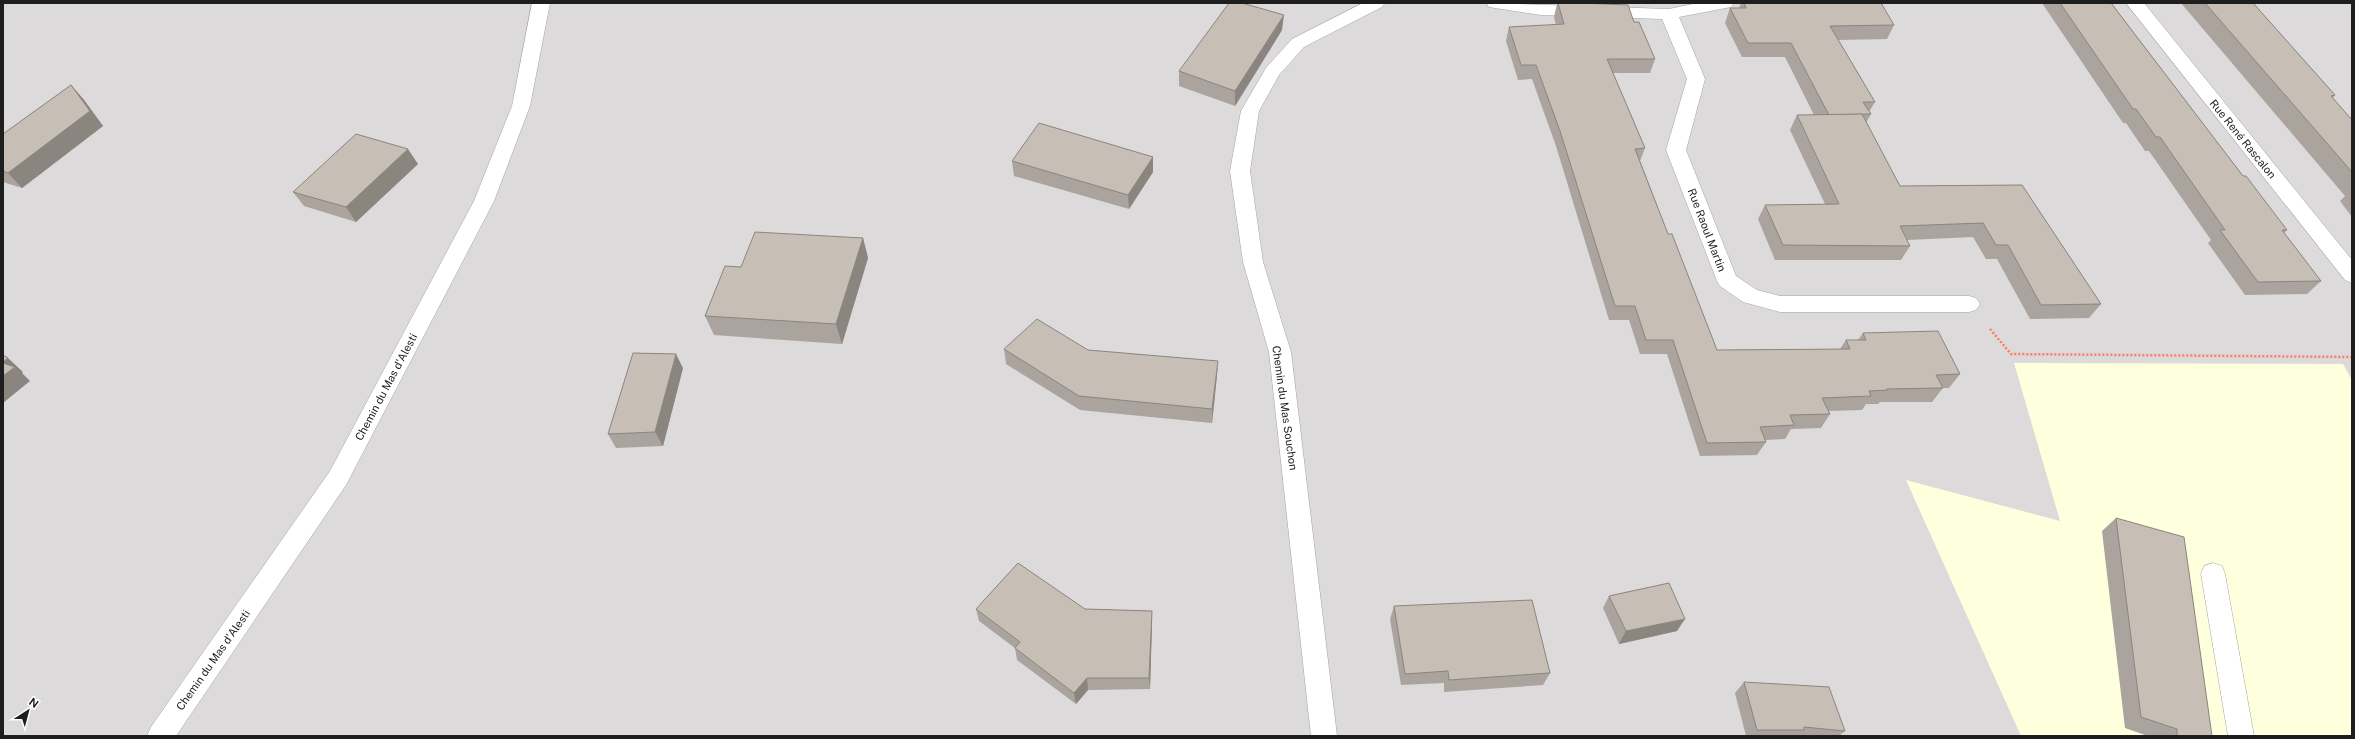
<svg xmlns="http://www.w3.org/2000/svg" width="2355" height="739" font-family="'Public Sans',sans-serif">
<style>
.residential{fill:#dcdada}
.education{fill:#feffdc}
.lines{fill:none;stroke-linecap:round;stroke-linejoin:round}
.minor-casing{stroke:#a5a5a5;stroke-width:1}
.path{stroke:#ff7964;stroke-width:2.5;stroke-dasharray:2 2;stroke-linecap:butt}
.minor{fill:#fff;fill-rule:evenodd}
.wall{fill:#aba39d}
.shaded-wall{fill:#8b857f}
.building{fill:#c7beb6;stroke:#8b857f}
.labels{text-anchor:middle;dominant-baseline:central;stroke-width:3;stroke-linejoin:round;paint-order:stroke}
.street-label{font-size:11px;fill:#1e1e1e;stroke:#fff}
</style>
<rect width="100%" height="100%" fill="#efece3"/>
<rect class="residential" x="3" y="3" width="2349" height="733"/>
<path class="education" d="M 2014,363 L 2343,364 L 2352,380 L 2352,736 L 2021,736 L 1906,480 L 2060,521 Z"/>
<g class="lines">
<g class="minor-casing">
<g id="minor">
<path d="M 532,3 L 550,3 L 530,106 L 494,201 L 346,485 L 176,736 L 147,736 L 151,727 L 330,471 L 474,201 L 512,106 Z"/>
<path d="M 1363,3 L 1385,3 L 1382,7 L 1304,47 L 1279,75 L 1259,111 L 1250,171 L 1263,262 L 1291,352 L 1337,736 L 1311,736 L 1269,352 L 1243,262 L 1230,171 L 1241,111 L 1266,68 L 1292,39 Z"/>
<path d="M 1486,3 L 1669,9 L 1698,3 L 1734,3 L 1731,7 L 1679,17 L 1705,79 L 1686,150 L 1736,276 L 1757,290 L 1780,296 L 1969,296 L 1976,298 L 1980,304 L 1976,310 L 1969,312 L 1780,312 L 1743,302 L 1720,286 L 1717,281 L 1666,150 L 1687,79 L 1662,19 L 1541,15 L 1495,8 L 1489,7 Z"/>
<path d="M 2126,3 L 2144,3 L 2352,260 L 2352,283 L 2345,280 Z"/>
<path d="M 2213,563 L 2222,566 L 2225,574 L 2254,736 L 2228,736 L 2201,574 L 2204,566 Z"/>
</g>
</g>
<path class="path" d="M 1990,329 L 2011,354 L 2352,357"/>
<use href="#minor" class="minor"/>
</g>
<g class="wall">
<path d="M 1549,3 L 1620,3 L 1619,4 L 1634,22 L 1655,59 L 1650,73 L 1613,73 L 1645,148 L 1640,161 L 1668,234 L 1717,350 L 1840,349 L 1846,340 L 1858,340 L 1863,333 L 1960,374 L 1949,388 L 1943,388 L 1932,402 L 1880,402 L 1878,404 L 1866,404 L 1862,410 L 1828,411 L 1830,414 L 1821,428 L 1791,429 L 1785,439 L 1765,440 L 1766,442 L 1757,455 L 1700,456 L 1667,354 L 1640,354 L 1629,320 L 1609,320 L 1556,146 L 1532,79 L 1518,80 L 1506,41 L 1509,27 L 1556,25 L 1554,17 L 1557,4 L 1550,4 Z"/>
<path d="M 1741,3 L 1881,3 L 1894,25 L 1887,39 L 1838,40 L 1875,102 L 1869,112 L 1871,114 L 1866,123 L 1900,186 L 2022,185 L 2101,304 L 2089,318 L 2030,319 L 1997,259 L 1986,259 L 1973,237 L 1907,240 L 1910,246 L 1901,260 L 1775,260 L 1758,219 L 1765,205 L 1825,204 L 1790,130 L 1797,115 L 1814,115 L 1785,57 L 1742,57 L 1725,23 L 1730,8 L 1739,8 Z"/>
<path d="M 2042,3 L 2111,3 L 2243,176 L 2287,230 L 2284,233 L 2321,281 L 2307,294 L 2245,295 L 2208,243 L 2211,240 L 2149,151 L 2145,151 L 2126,123 L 2123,123 Z"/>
<path d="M 2181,3 L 2253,3 L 2335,95 L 2333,98 L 2352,120 L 2352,217 L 2340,201 L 2345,196 Z"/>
<path d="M 1282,30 L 1235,106 L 1179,86 L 1179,71 Z"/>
<path d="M 71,85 L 84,100 L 103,126 L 22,188 L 3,182 L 3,134 Z"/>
<path d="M 1153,157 L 1153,172 L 1129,209 L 1014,176 L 1012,161 Z"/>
<path d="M 418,164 L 356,222 L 304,206 L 293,192 Z"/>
<path d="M 863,238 L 868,258 L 842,344 L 714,335 L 705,316 Z"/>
<path d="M 1004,349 L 1088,350 L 1217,375 L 1212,423 L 1080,410 L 1006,364 Z"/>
<path d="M 683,368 L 663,446 L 616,448 L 608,434 Z"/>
<path d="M 2116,518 L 2212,736 L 2148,736 L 2125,728 L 2102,531 Z"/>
<path d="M 1609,596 L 1677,631 L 1619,644 L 1603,608 Z"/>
<path d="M 1394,606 L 1550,673 L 1543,685 L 1444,692 L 1444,683 L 1401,685 L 1390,619 Z"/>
<path d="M 976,609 L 1085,609 L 1152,611 L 1152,623 L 1150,689 L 1088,690 L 1076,704 L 1017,660 L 1015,648 L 979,621 Z"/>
<path d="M 1744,682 L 1845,731 L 1839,736 L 1746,736 L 1735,693 Z"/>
</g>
<g class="shaded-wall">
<path d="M 1284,15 L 1282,30 L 1235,106 L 1235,91 Z"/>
<path d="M 71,85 L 84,100 L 103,126 L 22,188 L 8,173 Z"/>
<path d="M 408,149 L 418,164 L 356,222 L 346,207 Z"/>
<path d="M 1153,157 L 1153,172 L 1129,209 L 1128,195 Z"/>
<path d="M 863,238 L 868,258 L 842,344 L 836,324 Z"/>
<path d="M 676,354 L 683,368 L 663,446 L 655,432 Z"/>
<path d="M 8,358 L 23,372 L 22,373 L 30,381 L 3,403 L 3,362 Z"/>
<path d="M 1218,361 L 1217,375 L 1212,423 L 1212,409 Z"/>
<path d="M 1152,611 L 1152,623 L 1150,689 L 1149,678 Z"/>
<path d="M 1685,619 L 1677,631 L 1619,644 L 1626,631 Z"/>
<path d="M 1087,678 L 1088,690 L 1076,704 L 1074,693 Z"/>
</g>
<g class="building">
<path d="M 1229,3 L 1242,3 L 1284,15 L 1235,91 L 1179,71 Z"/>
<path d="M 1558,3 L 1581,3 L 1628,5 L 1634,22 L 1639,22 L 1655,59 L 1607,59 L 1645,148 L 1635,149 L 1668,234 L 1672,234 L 1717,350 L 1850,349 L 1846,340 L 1866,340 L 1863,333 L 1938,331 L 1960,374 L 1936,375 L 1943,388 L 1887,389 L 1888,390 L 1869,391 L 1871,396 L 1822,398 L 1830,414 L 1790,415 L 1794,425 L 1760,427 L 1766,442 L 1707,443 L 1673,340 L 1646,340 L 1635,306 L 1615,306 L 1560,131 L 1536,65 L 1521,65 L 1509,27 L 1564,24 Z"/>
<path d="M 1744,3 L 1881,3 L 1894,25 L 1830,26 L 1875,102 L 1863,102 L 1871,114 L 1829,115 L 1791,43 L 1748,43 L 1730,8 L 1746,8 Z"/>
<path d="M 2060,3 L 2111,3 L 2243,176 L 2246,176 L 2287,230 L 2282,230 L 2321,281 L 2258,282 L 2220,230 L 2225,230 L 2160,137 L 2156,137 L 2136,109 L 2133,109 Z"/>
<path d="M 2205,3 L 2253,3 L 2335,95 L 2331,96 L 2352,120 L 2352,172 Z"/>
<path d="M 71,85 L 90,111 L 8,173 L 3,171 L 3,134 Z"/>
<path d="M 1862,114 L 1900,186 L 2022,185 L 2101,304 L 2041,305 L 2008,245 L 1996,245 L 1983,223 L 1900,226 L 1910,246 L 1783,245 L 1765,205 L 1839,204 L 1797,115 Z"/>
<path d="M 1039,123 L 1153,157 L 1128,195 L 1012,161 Z"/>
<path d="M 356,134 L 408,149 L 346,207 L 293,192 Z"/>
<path d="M 755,232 L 863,238 L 836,324 L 705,316 L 725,266 L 741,267 Z"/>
<path d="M 1037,319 L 1088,350 L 1218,361 L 1212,409 L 1079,396 L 1004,349 Z"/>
<path d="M 633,353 L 676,354 L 655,432 L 608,434 Z"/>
<path d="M 3,355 L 8,358 L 3,362 Z"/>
<path d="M 3,363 L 15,367 L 3,376 Z"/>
<path d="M 2116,518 L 2184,537 L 2212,736 L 2177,736 L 2177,729 L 2141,717 Z"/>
<path d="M 1018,563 L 1085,609 L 1152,611 L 1149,678 L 1087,678 L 1074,693 L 1015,648 L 1020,642 L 976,609 Z"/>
<path d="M 1669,583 L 1685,619 L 1626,631 L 1609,596 Z"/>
<path d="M 1532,600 L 1550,673 L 1449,680 L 1448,671 L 1405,674 L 1394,606 Z"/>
<path d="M 1744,682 L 1829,687 L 1845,731 L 1804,727 L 1804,730 L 1757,730 Z"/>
</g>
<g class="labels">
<g class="street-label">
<text transform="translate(2243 139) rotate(51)">Rue René Rascalon</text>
<text transform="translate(1707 230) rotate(69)">Rue Raoul Martin</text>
<text transform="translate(386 387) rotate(-62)">Chemin du Mas d'Alesti</text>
<text transform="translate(1285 408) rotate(82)">Chemin du Mas Souchon</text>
<text transform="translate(213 660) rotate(-55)">Chemin du Mas d'Alesti</text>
</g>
</g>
<rect width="2355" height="739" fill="none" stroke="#1e1e1e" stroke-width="8"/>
<g transform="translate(28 711) rotate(36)" stroke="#ffffff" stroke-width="3" paint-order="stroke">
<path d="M0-3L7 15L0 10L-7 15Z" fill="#1e1e1e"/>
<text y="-6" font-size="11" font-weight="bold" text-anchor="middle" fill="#1e1e1e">N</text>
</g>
</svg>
